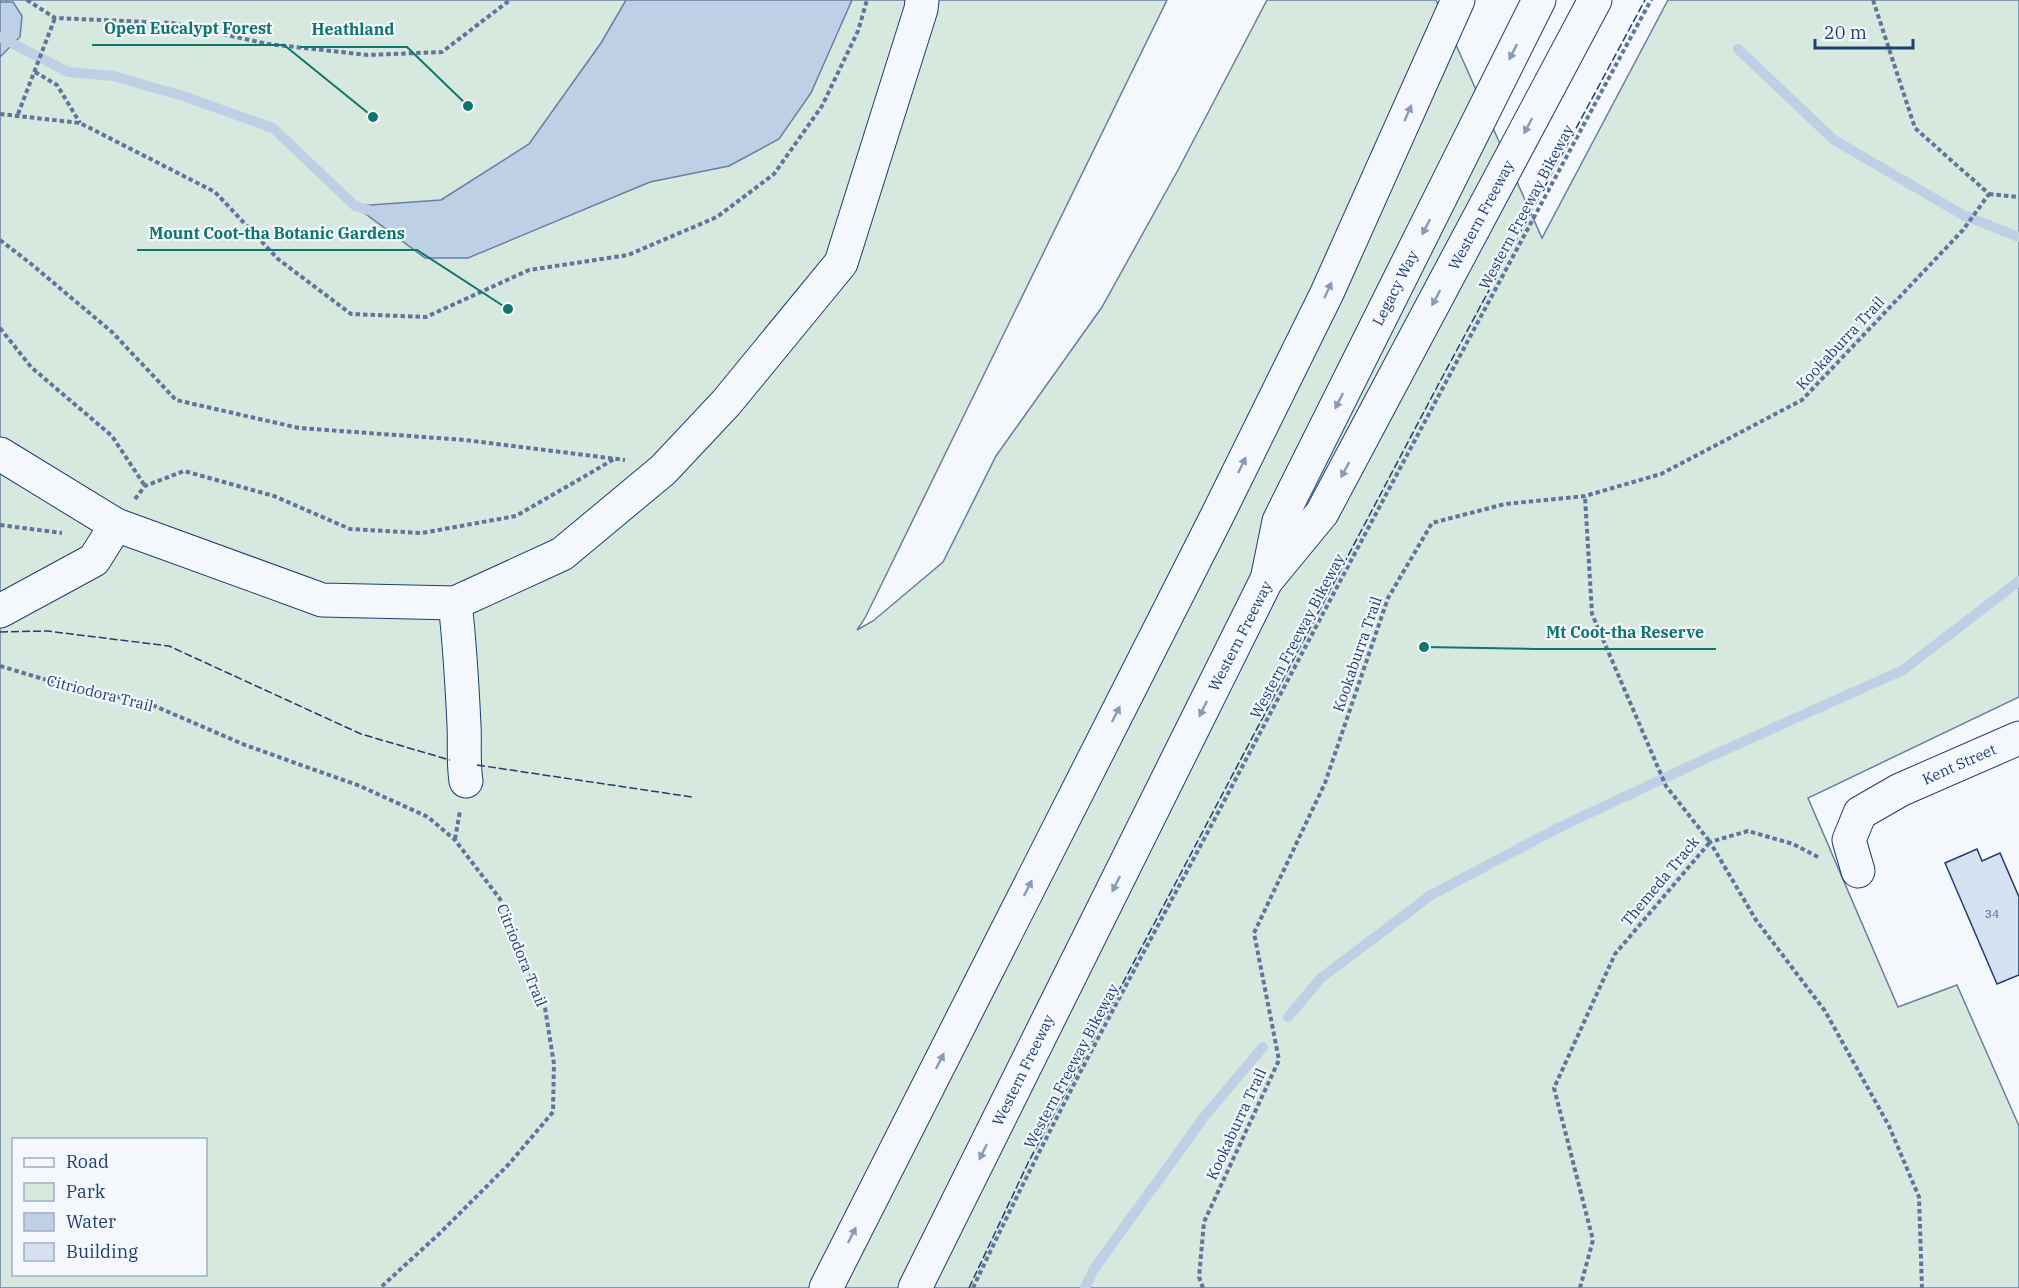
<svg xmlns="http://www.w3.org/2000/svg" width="2019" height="1288" font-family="'IBM Plex Serif',serif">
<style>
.green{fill:#d7e8df;stroke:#687fa3;stroke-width:1.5;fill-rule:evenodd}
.water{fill:#bed0e5;stroke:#687fa3;stroke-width:1.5}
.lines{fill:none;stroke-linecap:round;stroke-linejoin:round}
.stream{stroke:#bed0e5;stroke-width:10}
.building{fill:#d5e0f0;stroke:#1d3f73;stroke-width:1.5}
.minor-casing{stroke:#1d3f73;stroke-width:35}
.highway-casing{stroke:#1d3f73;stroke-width:35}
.path{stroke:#5e769c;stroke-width:4;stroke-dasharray:4.5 3;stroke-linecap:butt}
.minor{stroke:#f4f7fb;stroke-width:33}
.highway{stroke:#f4f7fb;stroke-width:33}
.fence{stroke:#1d3f73;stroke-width:1.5;stroke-dasharray:8 3;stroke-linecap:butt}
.oneway{fill:#889bb7}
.labels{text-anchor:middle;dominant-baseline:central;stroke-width:4.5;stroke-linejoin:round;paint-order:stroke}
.number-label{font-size:12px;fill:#4b6792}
.street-label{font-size:15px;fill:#1d3f73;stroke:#f4f7fb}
.leader{fill:none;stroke:#0f766e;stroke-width:2}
.callout-dot{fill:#0f766e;stroke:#f4f7fb;stroke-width:2}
.callout-label{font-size:16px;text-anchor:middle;font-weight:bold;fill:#0f766e;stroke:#f4f7fb;stroke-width:4.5;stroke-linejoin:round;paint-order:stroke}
</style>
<rect width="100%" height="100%" fill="#f4f7fb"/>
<path class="green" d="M 0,0 L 1167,0 L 865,618 L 857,630 L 873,621 L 943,562 L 996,456 L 1102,307 L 1178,170 L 1267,0 L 1436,0 L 1542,238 L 1668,0 L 2019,0 L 2019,697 L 1808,798 L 1898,1007 L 1957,985 L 2019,1126 L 2019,1288 L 0,1288 ZM 14,1140 L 206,1140 L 206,1274 L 14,1274 Z"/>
<g class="water">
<path d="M 626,0 L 852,0 L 811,93 L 779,139 L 729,166 L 650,182 L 468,258 L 425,258 L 355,206 L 441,200 L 529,144 L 601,43 Z"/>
<path d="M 0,2 L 13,2 L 22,16 L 20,37 L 0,57 Z"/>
</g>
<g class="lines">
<g class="stream">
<path d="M 0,37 L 68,72 L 113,76 L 183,96 L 273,128 L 355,206 L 368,210"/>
<path d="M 1738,49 L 1834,140 L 1963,215 L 2019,237"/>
<path d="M 1288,1017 L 1321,978 L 1431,895 L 1560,827 L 1718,753 L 1903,670 L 2019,581"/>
<path d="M 1085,1288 L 1094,1269 L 1204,1117 L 1263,1047"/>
</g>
</g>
<path class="building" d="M 1977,849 L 1982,861 L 2000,853 L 2019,897 L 2019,975 L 1997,984 L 1945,863 Z"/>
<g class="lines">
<g class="minor-casing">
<g id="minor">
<path d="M 0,454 L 116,525 L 322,600 L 455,603 L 562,554 L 663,470 L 726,403 L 841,263 L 921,9 L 922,0"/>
<path d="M 455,603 C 460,644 462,684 464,725 C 465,744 463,762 466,781"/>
<path d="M 0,611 L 94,560 L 116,525"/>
<path d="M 1858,871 L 1849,840 L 1860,813 L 1900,790 L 2019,738"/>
</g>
</g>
<g class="highway-casing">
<g id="highway">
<path d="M 1268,575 L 1279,521 L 1539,0"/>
<path d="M 826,1288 L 1216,518 L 1327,293 L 1458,0"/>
<path d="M 915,1288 L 1266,581 L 1322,513 L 1595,0"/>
</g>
</g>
<g class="path">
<path d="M 27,0 L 55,18 L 172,23 L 268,44 L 368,55 L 442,52 L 510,0"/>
<path d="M 1873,0 L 1915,128 L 1989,194"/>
<path d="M 35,72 L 57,85 L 80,123"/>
<path d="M 0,114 L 80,123 L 215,192 L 278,259 L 351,314 L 426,317 L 529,270 L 628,255 L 717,217 L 774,174 L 822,106 L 858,31 L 867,0"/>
<path d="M 18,114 L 55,18"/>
<path d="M 1989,194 L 2019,197"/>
<path d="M 0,240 L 30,263 L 112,332 L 176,400 L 299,428 L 465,440 L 625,460"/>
<path d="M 0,328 L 31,367 L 112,436 L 145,486"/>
<path d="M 135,499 L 145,486 L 184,471 L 274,496 L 350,529 L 422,533 L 516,516 L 616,458"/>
<path d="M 0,525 L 62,533"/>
<path d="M 0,666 L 60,684 L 150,704 L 245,745 L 360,786 L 428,817 L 455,840 L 500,899 L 545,1008 L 554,1064 L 553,1112 L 509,1164 L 439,1234 L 380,1288"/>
<path d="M 455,839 L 460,811"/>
<path d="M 1818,857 L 1793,844 L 1748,831 L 1710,842 L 1756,920 L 1825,1011 L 1889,1126 L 1919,1197 L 1922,1288"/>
<path d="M 973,1288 C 1049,1125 1137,966 1221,807 C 1363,537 1506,268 1651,0"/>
<path d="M 1203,1288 L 1199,1277 L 1204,1222 L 1279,1060 L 1254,933 L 1325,783 L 1388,598 L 1432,523 L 1505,504 L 1585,496 L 1661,474 L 1802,400 L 1963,230 L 1989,194"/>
<path d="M 1580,1288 L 1593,1240 L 1554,1088 L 1615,954 L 1710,842 L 1666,786 L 1592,614 L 1585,496"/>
</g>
<use href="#minor" class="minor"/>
<use href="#highway" class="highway"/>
<g class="fence">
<path d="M 0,632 L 47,631 L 169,646 L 361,734 L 450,760"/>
<path d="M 477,765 L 692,797"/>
<path d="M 969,1288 L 1028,1163 L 1437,387 L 1645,0"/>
</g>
</g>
<defs><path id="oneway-solid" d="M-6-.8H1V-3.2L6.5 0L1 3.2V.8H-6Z" transform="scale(1.5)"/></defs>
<g class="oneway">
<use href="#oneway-solid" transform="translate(1513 52) rotate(117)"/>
<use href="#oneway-solid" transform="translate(1408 113) rotate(-66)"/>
<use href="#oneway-solid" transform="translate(1528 126) rotate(118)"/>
<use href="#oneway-solid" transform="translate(1426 227) rotate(117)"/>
<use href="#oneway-solid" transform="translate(1328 290) rotate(-65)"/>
<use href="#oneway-solid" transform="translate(1436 298) rotate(118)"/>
<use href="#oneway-solid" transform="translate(1339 401) rotate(117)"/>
<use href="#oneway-solid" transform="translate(1242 465) rotate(-64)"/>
<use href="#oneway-solid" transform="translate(1345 470) rotate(118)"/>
<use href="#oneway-solid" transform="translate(1203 709) rotate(116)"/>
<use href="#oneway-solid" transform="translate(1116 714) rotate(-63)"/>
<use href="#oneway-solid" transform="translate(1116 884) rotate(116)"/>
<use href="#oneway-solid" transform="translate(1028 888) rotate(-63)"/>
<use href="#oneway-solid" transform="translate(940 1061) rotate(-63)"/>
<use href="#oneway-solid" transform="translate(983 1152) rotate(116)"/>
<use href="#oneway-solid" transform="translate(852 1235) rotate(-63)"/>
</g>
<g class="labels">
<g class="number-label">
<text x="1992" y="913">34</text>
</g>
<g class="street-label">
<text transform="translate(1526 207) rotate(-62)">Western Freeway Bikeway</text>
<text transform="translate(1481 215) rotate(-62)">Western Freeway</text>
<text transform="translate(1395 288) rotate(-63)">Legacy Way</text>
<text transform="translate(1840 343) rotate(-47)">Kookaburra Trail</text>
<text transform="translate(1240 636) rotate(-63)">Western Freeway</text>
<text transform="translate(1297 636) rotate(-62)">Western Freeway Bikeway</text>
<text transform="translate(1357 654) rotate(-71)">Kookaburra Trail</text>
<text transform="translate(100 693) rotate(14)">Citriodora Trail</text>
<text transform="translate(1959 764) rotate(-24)">Kent Street</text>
<text transform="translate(1660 881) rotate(-50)">Themeda Track</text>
<text transform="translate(522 955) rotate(68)">Citriodora Trail</text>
<text transform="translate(1071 1066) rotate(-62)">Western Freeway Bikeway</text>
<text transform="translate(1023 1070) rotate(-64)">Western Freeway</text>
<text transform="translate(1236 1124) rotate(-65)">Kookaburra Trail</text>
</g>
</g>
<path class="leader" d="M373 117L284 45H92M468 106L407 47H300M508 309L417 250H137M1424 647L1534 649H1716"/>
<g class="callout-dot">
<circle cx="373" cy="117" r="6"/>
<circle cx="468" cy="106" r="6"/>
<circle cx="508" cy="309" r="6"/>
<circle cx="1424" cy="647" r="6"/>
</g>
<g class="callout-label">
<text x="188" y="34">Open Eucalypt Forest</text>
<text x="353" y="35">Heathland</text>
<text x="277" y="239">Mount Coot-tha Botanic Gardens</text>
<text x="1625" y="638">Mt Coot-tha Reserve</text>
</g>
<rect x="12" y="1138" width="195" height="138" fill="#f4f7fb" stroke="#9eadc5" stroke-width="1.5"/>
<rect x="24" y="1158" width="30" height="9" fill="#f4f7fb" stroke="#9eadc5" stroke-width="1.5"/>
<text x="66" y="1168" font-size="18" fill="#1d3f73">Road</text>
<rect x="24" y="1183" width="30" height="18" fill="#d7e8df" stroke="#9eadc5" stroke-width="1.5"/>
<text x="66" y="1198" font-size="18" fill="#1d3f73">Park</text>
<rect x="24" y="1213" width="30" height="18" fill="#bed0e5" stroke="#9eadc5" stroke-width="1.5"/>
<text x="66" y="1228" font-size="18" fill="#1d3f73">Water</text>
<rect x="24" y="1243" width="30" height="18" fill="#d5e0f0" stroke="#9eadc5" stroke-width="1.5"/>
<text x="66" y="1258" font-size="18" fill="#1d3f73">Building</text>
<path d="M1815 39v9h98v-9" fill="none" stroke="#1d3f73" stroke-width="3"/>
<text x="1824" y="39" font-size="18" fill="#1d3f73" stroke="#f4f7fb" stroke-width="4.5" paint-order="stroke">20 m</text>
</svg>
